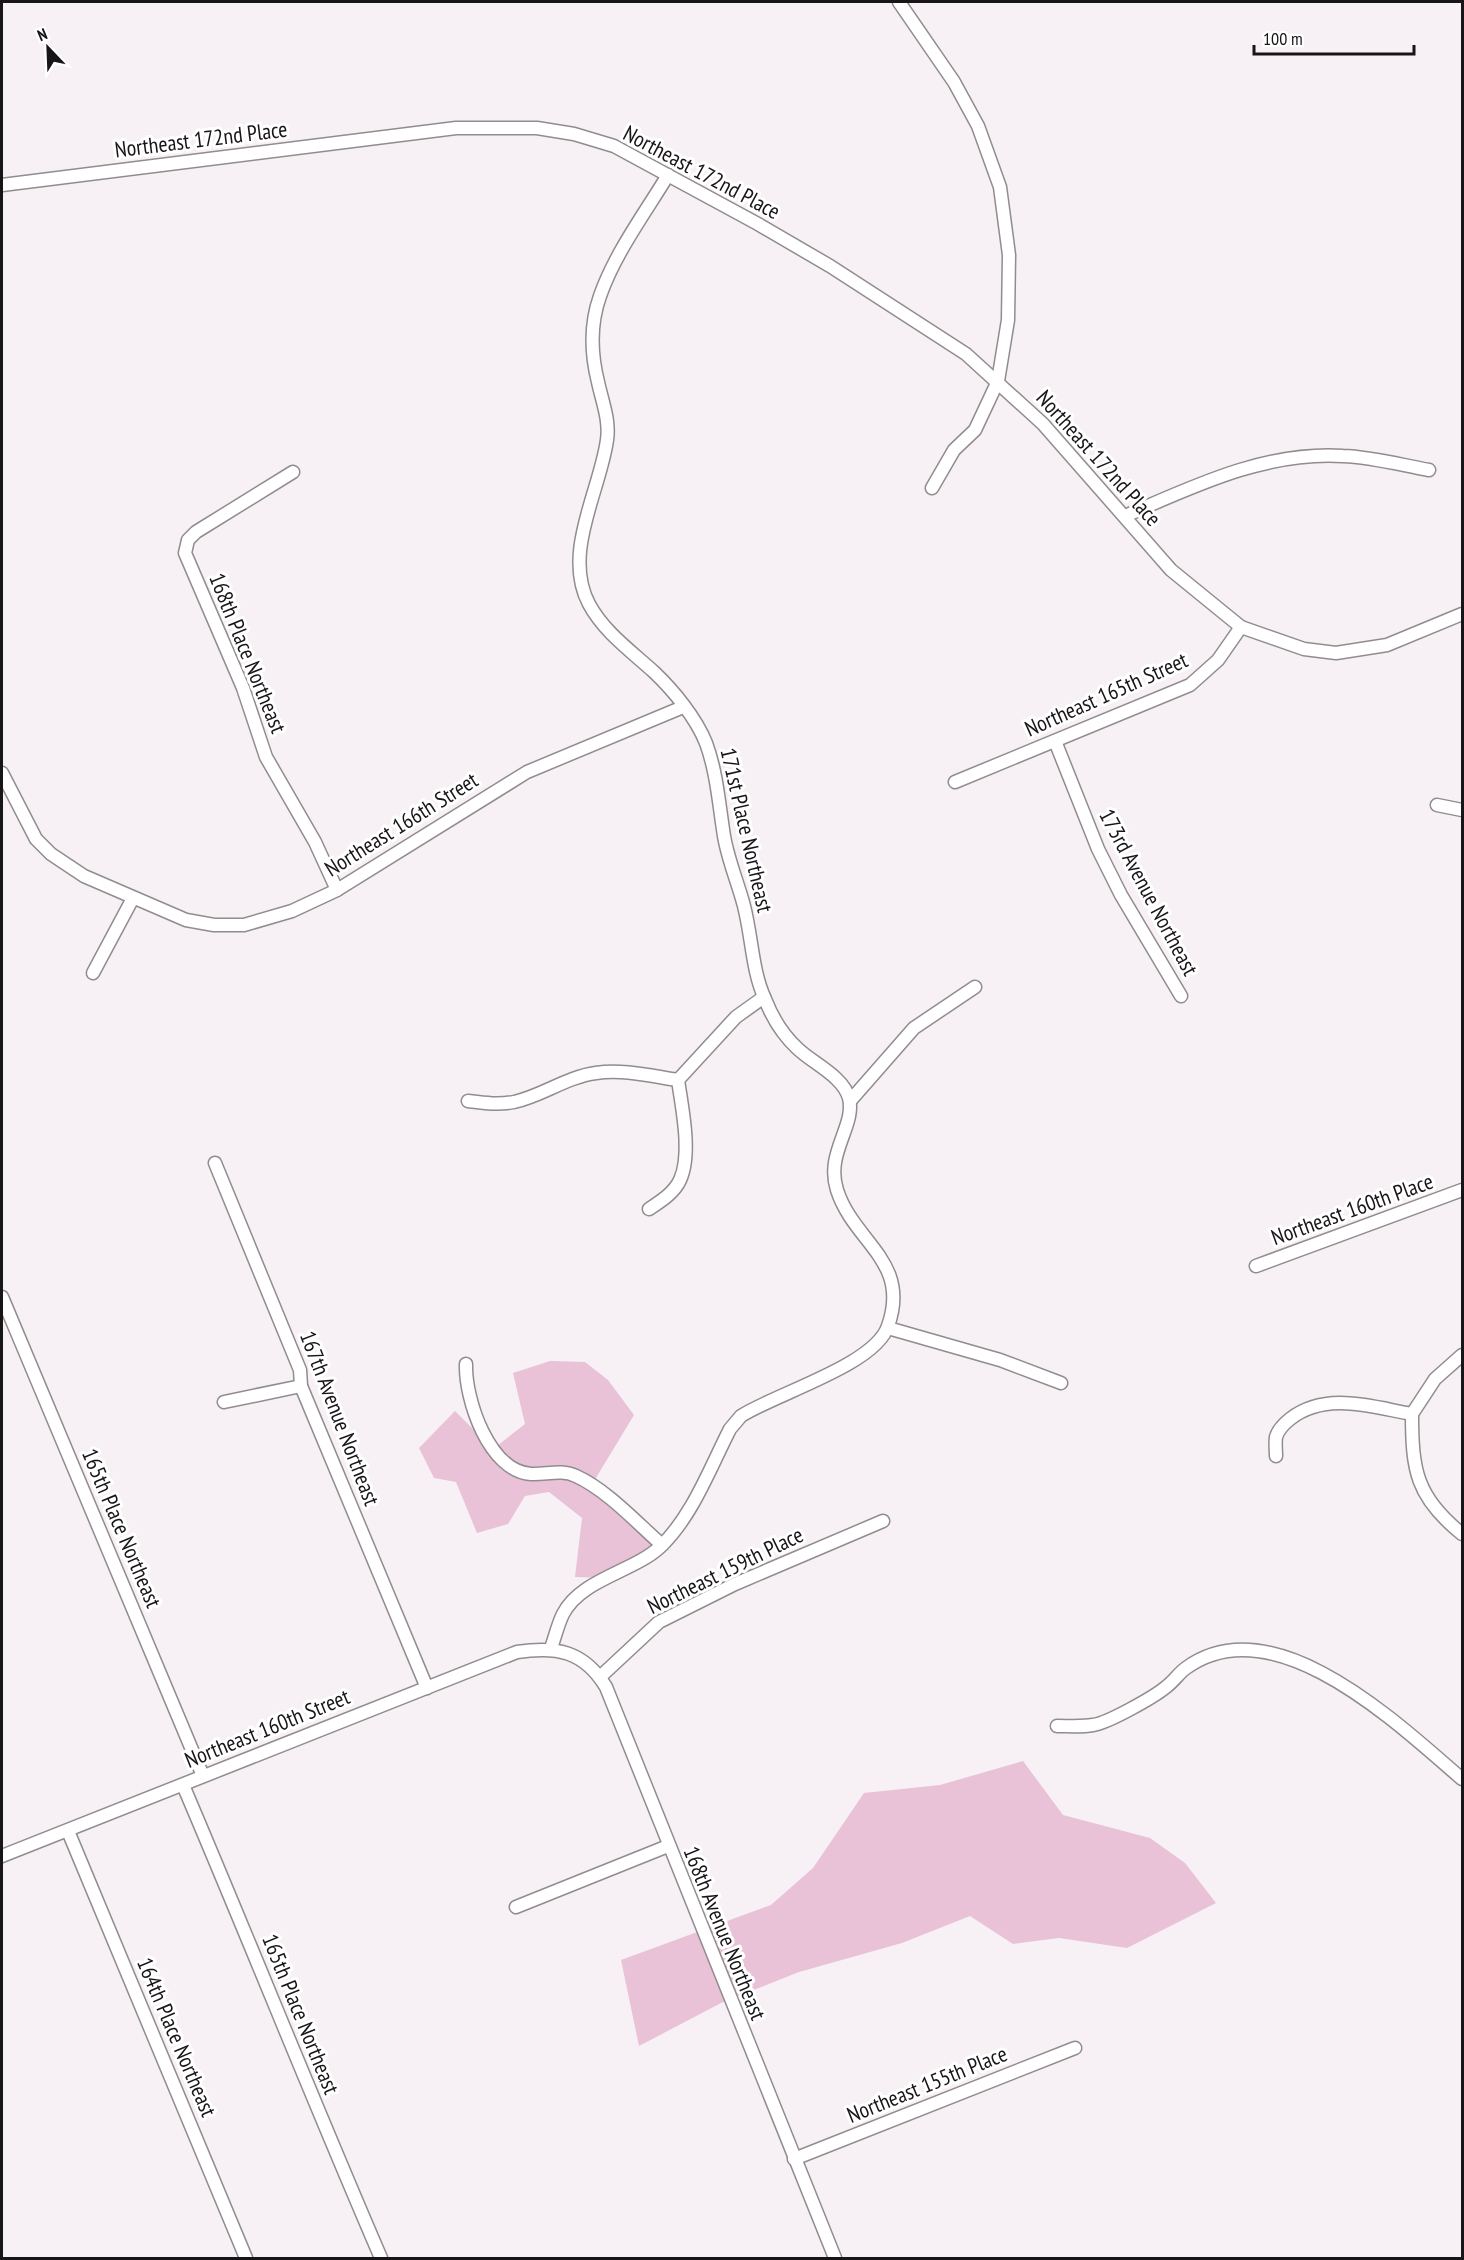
<svg xmlns="http://www.w3.org/2000/svg" width="1464" height="2260" font-family="'PT Sans Narrow',sans-serif">
<style>
.green{fill:#e9c2d8}
.lines{fill:none;stroke-linecap:round;stroke-linejoin:round}
.minor-casing{stroke:#918c8f;stroke-width:15}
.minor{stroke:#fff;stroke-width:12}
.labels{text-anchor:middle;dominant-baseline:central;stroke-width:6;stroke-linejoin:round;paint-order:stroke}
.street-label{font-size:22px;fill:#171517;stroke:#fff}
</style>
<rect width="100%" height="100%" fill="#f7f0f4"/>
<g class="green">
<path d="M 550,1361 L 585,1362 L 608,1380 L 634,1415 L 591,1486 L 662,1545 L 609,1578 L 575,1577 L 582,1518 L 549,1492 L 525,1496 L 508,1524 L 477,1533 L 456,1482 L 434,1478 L 419,1448 L 455,1411 L 493,1449 L 525,1424 L 513,1373 Z"/>
<path d="M 1023,1761 L 1063,1815 L 1150,1838 L 1185,1863 L 1216,1903 L 1127,1948 L 1059,1938 L 1013,1944 L 970,1916 L 902,1943 L 799,1972 L 721,2003 L 639,2046 L 621,1960 L 771,1905 L 813,1868 L 864,1793 L 940,1785 Z"/>
</g>
<g class="lines">
<g class="minor-casing">
<g id="minor">
<path d="M 899,2 L 954,82 L 978,126 L 1000,187 L 1009,255 L 1008,320 L 998,381 L 975,430 L 954,450 L 932,488"/>
<path d="M 2,185 L 456,128 L 537,128 L 574,134 L 614,146 L 758,224 L 830,266 L 966,354 L 1043,424 L 1171,570 L 1241,627 L 1304,649 L 1336,653 L 1387,645 L 1462,614"/>
<path d="M 293,472 L 196,532 L 188,540 L 185,553 L 243,688 L 266,757 L 315,842 L 337,890"/>
<path d="M 1125,516 C 1194,486 1266,451 1343,456 C 1372,457 1401,465 1429,470"/>
<path d="M 1055,741 L 1098,849 L 1121,895 L 1181,996"/>
<path d="M 2,773 L 36,839 L 51,854 L 84,876 L 186,920 L 214,925 L 244,925 L 292,911 L 337,890 L 527,772 L 683,707"/>
<path d="M 955,782 L 1190,685 L 1218,660 L 1241,627"/>
<path d="M 1437,805 L 1462,810"/>
<path d="M 93,973 L 133,898"/>
<path d="M 468,1101 C 484,1103 498,1105 514,1102 C 542,1096 566,1077 596,1073 C 623,1069 651,1076 678,1080 L 736,1017 L 764,997"/>
<path d="M 850,1101 L 914,1028 L 975,987"/>
<path d="M 215,1163 L 300,1370 L 301,1386 L 427,1688"/>
<path d="M 649,1209 C 661,1201 674,1193 680,1180 C 692,1154 682,1108 678,1080"/>
<path d="M 1256,1266 L 1462,1190"/>
<path d="M 2,1297 L 203,1776"/>
<path d="M 888,1328 L 1000,1360 L 1061,1383"/>
<path d="M 466,1364 C 465,1400 489,1471 531,1474 C 546,1475 561,1469 576,1476 C 607,1490 637,1523 662,1545"/>
<path d="M 224,1402 L 301,1386"/>
<path d="M 1412,1414 C 1412,1470 1416,1497 1462,1534"/>
<path d="M 1276,1456 C 1276,1451 1275,1443 1276,1437 C 1278,1430 1285,1423 1290,1419 C 1326,1391 1372,1407 1412,1414 L 1435,1379 L 1462,1355"/>
<path d="M 551,1648 C 555,1637 558,1624 563,1614 C 581,1579 633,1572 660,1547 C 692,1517 710,1468 730,1429 L 741,1416 C 777,1393 875,1365 888,1326 C 911,1261 854,1243 837,1190 C 825,1153 856,1126 849,1098 C 843,1076 812,1063 797,1048 C 783,1035 772,1017 765,999 C 752,971 752,937 744,906 C 738,883 728,860 724,836 C 719,805 717,773 706,743 C 696,718 674,691 654,672 C 631,651 604,632 589,604 C 562,553 600,491 607,440 C 610,420 602,401 598,382 C 591,354 590,324 600,296 C 615,253 645,213 668,175"/>
<path d="M 600,1677 L 659,1622 L 735,1584 L 883,1521"/>
<path d="M 1057,1726 C 1069,1726 1082,1727 1093,1725 C 1108,1723 1154,1697 1166,1687 C 1174,1681 1179,1673 1186,1668 C 1274,1604 1399,1725 1462,1779"/>
<path d="M 183,1785 C 250,1942 313,2101 381,2258"/>
<path d="M 68,1831 L 246,2258"/>
<path d="M 2,1856 L 517,1652 C 557,1646 584,1651 606,1687 L 835,2258"/>
<path d="M 516,1907 L 668,1846"/>
<path d="M 794,2159 L 1075,2048"/>
</g>
</g>
<use href="#minor" class="minor"/>
</g>
<g class="labels">
<g class="street-label">
<text transform="translate(201 139) rotate(-7)">Northeast 172nd Place</text>
<text transform="translate(702 172) rotate(28)">Northeast 172nd Place</text>
<text transform="translate(1099 458) rotate(48)">Northeast 172nd Place</text>
<text transform="translate(248 653) rotate(68)">168th Place Northeast</text>
<text transform="translate(1106 694) rotate(-24)">Northeast 165th Street</text>
<text transform="translate(401 824) rotate(-32)">Northeast 166th Street</text>
<text transform="translate(747 830) rotate(77)">171st Place Northeast</text>
<text transform="translate(1149 892) rotate(62)">173rd Avenue Northeast</text>
<text transform="translate(1352 1209) rotate(-20)">Northeast 160th Place</text>
<text transform="translate(340 1418) rotate(69)">167th Avenue Northeast</text>
<text transform="translate(122 1528) rotate(67)">165th Place Northeast</text>
<text transform="translate(725 1570) rotate(-26)">Northeast 159th Place</text>
<text transform="translate(267 1728) rotate(-22)">Northeast 160th Street</text>
<text transform="translate(725 1933) rotate(68)">168th Avenue Northeast</text>
<text transform="translate(301 2014) rotate(68)">165th Place Northeast</text>
<text transform="translate(177 2037) rotate(67)">164th Place Northeast</text>
<text transform="translate(927 2084) rotate(-22)">Northeast 155th Place</text>
</g>
</g>
<rect width="1464" height="2260" fill="none" stroke="#171517" stroke-width="6"/>
<g transform="translate(48 48) rotate(337)" stroke="#ffffff" stroke-width="4.5" paint-order="stroke">
<path d="M0-4.5L10 22L0 15L-10 22Z" fill="#171517"/>
<text y="-9" font-size="16" font-weight="bold" text-anchor="middle" fill="#171517">N</text>
</g>
<path d="M1254 45v9h160v-9" fill="none" stroke="#171517" stroke-width="3"/>
<text x="1263" y="45" font-size="18" fill="#171517" stroke="#ffffff" stroke-width="4.5" paint-order="stroke">100 m</text>
</svg>
